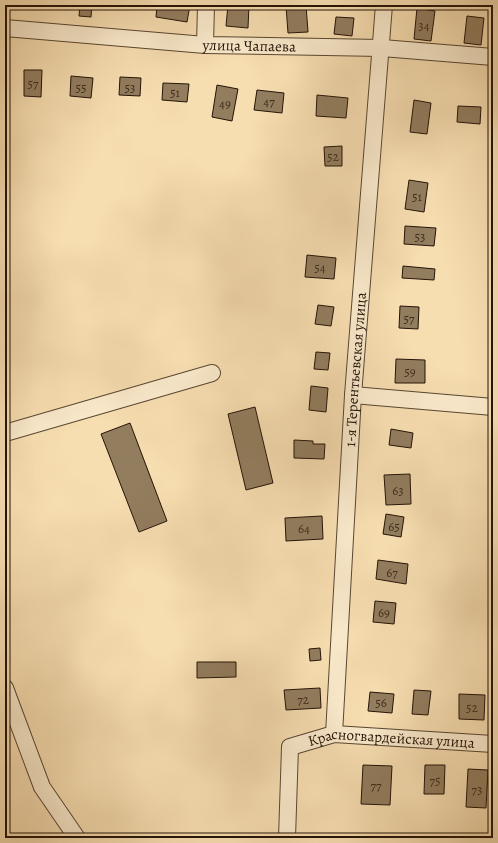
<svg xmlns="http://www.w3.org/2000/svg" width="498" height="843" font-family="Alegreya,serif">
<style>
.building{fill:#927d5f;stroke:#241307}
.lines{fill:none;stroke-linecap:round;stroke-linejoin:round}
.street-casing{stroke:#594632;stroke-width:18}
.street{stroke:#faeacc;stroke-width:16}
.labels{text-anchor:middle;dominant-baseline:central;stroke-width:3;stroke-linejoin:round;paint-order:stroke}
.number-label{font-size:13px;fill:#402e1d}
.street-label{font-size:15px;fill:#241307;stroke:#faeacc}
</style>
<rect width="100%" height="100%" fill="#f7deb1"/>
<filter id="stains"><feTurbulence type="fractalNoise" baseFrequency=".005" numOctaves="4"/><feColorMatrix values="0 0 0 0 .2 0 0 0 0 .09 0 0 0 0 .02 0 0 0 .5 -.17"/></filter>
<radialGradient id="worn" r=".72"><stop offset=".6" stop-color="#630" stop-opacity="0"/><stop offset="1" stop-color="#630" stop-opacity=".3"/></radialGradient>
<g class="building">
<path d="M 80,5 L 92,5 L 91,17 L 79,16 Z"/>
<path d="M 157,5 L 190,5 L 187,22 L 156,17 Z"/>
<path d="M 228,5 L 249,5 L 248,28 L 226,26 Z"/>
<path d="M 306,5 L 308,32 L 288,33 L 286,6 Z"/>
<path d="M 417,8 L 435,11 L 431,41 L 414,39 Z"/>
<path d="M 467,16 L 484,18 L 481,45 L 464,43 Z"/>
<path d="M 336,17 L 354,18 L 352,36 L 334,34 Z"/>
<path d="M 24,70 L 42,70 L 41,97 L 24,96 Z"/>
<path d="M 71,76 L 93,78 L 91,98 L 70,96 Z"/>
<path d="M 120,77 L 141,78 L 140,96 L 119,95 Z"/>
<path d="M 163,83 L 189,84 L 187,102 L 162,100 Z"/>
<path d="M 217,85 L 238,89 L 232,121 L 212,117 Z"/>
<path d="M 257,90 L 284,93 L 282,113 L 254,110 Z"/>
<path d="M 317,95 L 348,98 L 346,118 L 316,116 Z"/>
<path d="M 414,100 L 431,103 L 427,134 L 410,132 Z"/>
<path d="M 458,106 L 481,107 L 480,124 L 457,122 Z"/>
<path d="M 342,146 L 342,166 L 325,166 L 324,147 Z"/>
<path d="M 409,180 L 428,183 L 424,212 L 405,209 Z"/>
<path d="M 405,226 L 436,228 L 434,246 L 404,244 Z"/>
<path d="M 307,255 L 336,258 L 334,279 L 305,277 Z"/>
<path d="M 403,266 L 435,269 L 434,280 L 402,278 Z"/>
<path d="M 318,305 L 334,307 L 331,326 L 315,324 Z"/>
<path d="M 400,306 L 419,307 L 418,329 L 399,328 Z"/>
<path d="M 316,352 L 330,353 L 328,370 L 314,369 Z"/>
<path d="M 396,359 L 425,360 L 425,383 L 395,383 Z"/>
<path d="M 311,386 L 328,388 L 326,412 L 309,410 Z"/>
<path d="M 255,407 L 273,483 L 246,490 L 228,414 Z"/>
<path d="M 130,423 L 167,521 L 139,532 L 101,434 Z"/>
<path d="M 391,429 L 413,433 L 411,448 L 389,445 Z"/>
<path d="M 294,440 L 313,441 L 313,444 L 325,444 L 324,459 L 294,458 Z"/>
<path d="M 410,474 L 411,504 L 386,505 L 384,475 Z"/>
<path d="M 386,514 L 404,517 L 401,537 L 383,534 Z"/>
<path d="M 322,516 L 323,539 L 286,541 L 285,518 Z"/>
<path d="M 378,560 L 408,564 L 406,584 L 376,579 Z"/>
<path d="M 375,601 L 396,603 L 394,624 L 373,622 Z"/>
<path d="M 320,648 L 321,660 L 310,661 L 309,649 Z"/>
<path d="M 197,662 L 236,662 L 236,677 L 197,678 Z"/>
<path d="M 320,688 L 321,708 L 286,710 L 284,690 Z"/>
<path d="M 414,690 L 431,691 L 428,715 L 412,714 Z"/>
<path d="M 370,692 L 394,694 L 392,713 L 368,711 Z"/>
<path d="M 459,694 L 485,695 L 484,720 L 459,719 Z"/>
<path d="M 363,765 L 392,766 L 390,805 L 361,804 Z"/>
<path d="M 425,765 L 445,765 L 444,794 L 424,794 Z"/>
<path d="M 468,769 L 488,770 L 486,808 L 466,807 Z"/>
</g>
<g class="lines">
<g class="street-casing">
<g id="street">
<path id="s1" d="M 5,28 L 205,45 L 382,48 L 493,57"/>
<path d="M 205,45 L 206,5"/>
<path d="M 353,395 L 493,407"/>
<path d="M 5,433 L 212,373"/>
<path d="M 5,688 L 42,787 L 77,838"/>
<path id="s2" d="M 334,734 L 353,395 L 384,5"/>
<path id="s3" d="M 287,838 L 290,747 L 334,734 L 493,744"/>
</g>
</g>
<use href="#street" class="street"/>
</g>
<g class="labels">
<g class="number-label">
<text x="424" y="25">34</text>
<text x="33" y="83">57</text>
<text x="81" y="87">55</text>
<text x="130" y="87">53</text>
<text x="175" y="92">51</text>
<text x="269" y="101">47</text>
<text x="225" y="103">49</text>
<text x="333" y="156">52</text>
<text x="417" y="196">51</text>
<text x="420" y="236">53</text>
<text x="320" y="267">54</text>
<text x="409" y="318">57</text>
<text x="410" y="371">59</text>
<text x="398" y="490">63</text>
<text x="394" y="526">65</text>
<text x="304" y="528">64</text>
<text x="392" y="572">67</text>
<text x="384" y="612">69</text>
<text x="303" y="699">72</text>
<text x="381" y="702">56</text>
<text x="472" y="707">52</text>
<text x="435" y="780">75</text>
<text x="376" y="785">77</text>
<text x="477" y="789">73</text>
</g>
<g class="street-label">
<text stroke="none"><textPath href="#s1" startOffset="245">улица Чапаева</textPath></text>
<text stroke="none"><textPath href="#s2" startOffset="365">1-я Терентьевская улица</textPath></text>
<text stroke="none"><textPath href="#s3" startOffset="194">Красногвардейская улица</textPath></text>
</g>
</g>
<rect width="498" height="843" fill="none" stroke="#f7deb1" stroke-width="20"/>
<rect x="6" y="6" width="486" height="831" fill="none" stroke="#241307" stroke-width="2"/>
<rect x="10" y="10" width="478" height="823" fill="none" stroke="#241307"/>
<rect width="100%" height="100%" filter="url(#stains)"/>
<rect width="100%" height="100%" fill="url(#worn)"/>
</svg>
